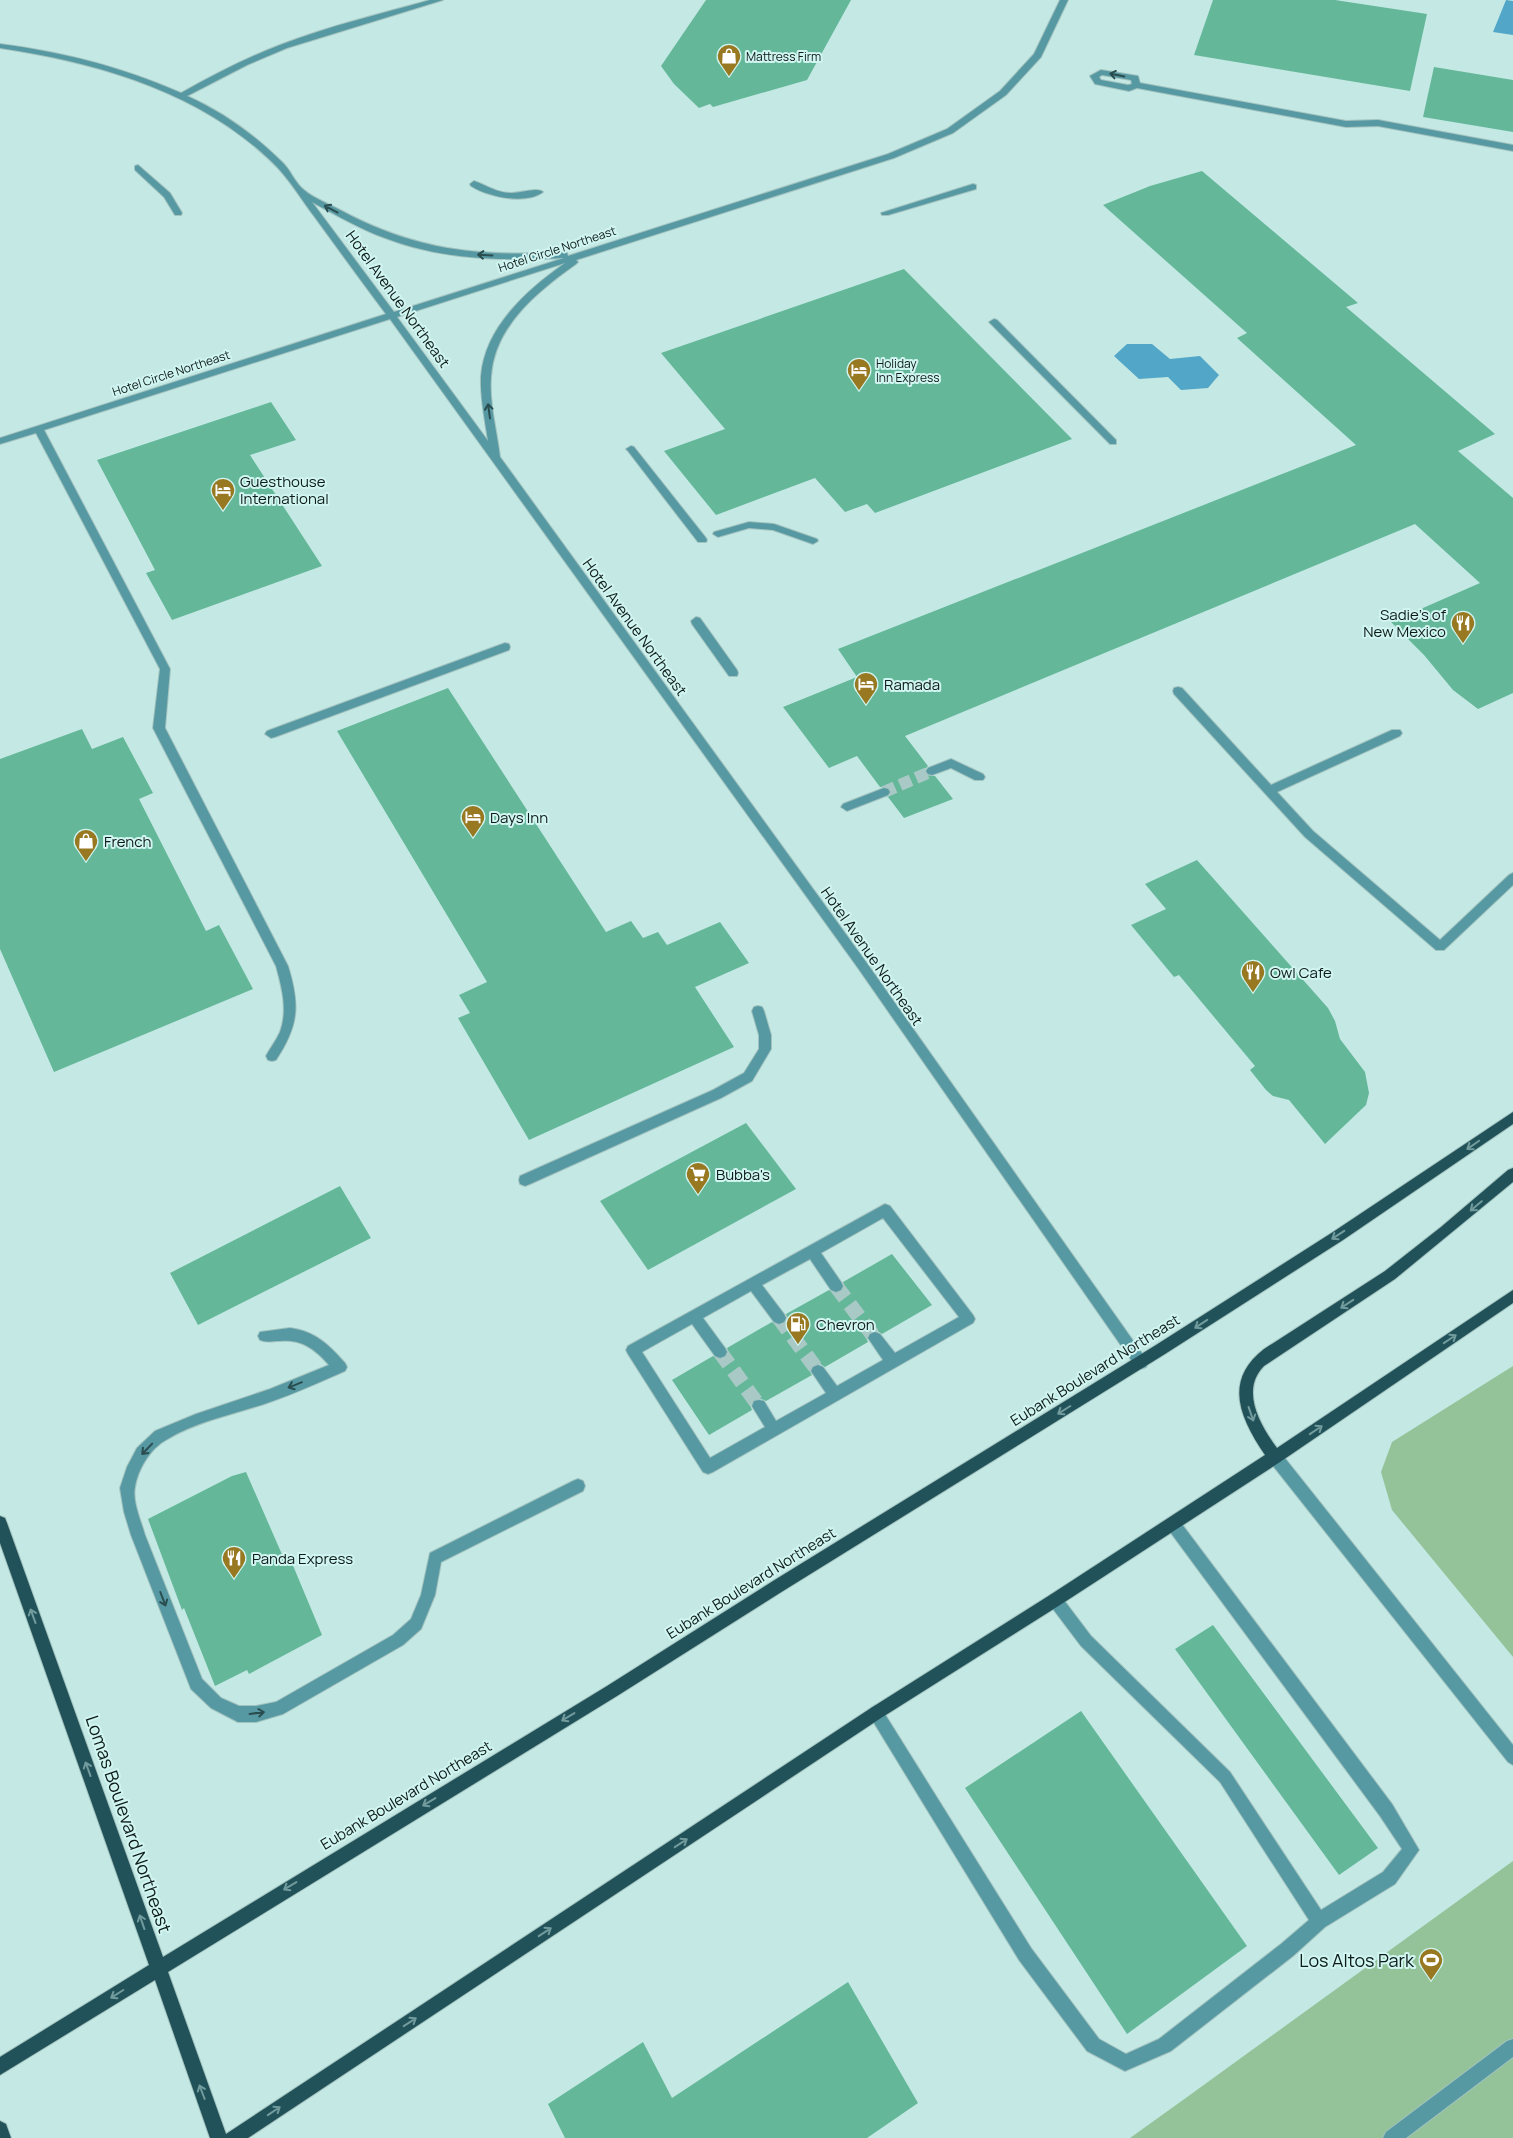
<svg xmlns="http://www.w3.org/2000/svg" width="1513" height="2138" font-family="Manrope,sans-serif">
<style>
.green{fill:#94c399}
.water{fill:#52a6c8}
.building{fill:#64b899}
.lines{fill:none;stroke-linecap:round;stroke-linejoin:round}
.minor-tunnel-far1{stroke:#a9c9c6;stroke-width:12;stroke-dasharray:12 5.5;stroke-linecap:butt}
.minor-tunnel{stroke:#a9c9c6;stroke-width:15;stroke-dasharray:15 8;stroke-linecap:butt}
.minor-casing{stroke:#a3c3bf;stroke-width:2}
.major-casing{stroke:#a3c3bf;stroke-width:2}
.minor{fill:#5699a3;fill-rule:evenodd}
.major{fill:#225259;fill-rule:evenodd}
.oneway{stroke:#2a4d50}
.oneway2{stroke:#719b9d}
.labels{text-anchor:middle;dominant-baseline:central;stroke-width:4;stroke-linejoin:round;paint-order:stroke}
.far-poi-label{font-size:12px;fill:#0d1b19;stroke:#d1f5f1;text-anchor:start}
.far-street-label{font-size:12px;fill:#0d1b19;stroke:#d1f5f1}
.street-label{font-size:15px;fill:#0d1b19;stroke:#d1f5f1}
.poi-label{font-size:15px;fill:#0d1b19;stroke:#d1f5f1;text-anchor:start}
.near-street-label{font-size:18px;fill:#0d1b19;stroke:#d1f5f1}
.near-poi-label{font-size:18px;fill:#0d1b19;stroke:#d1f5f1;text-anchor:end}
</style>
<rect width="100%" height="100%" fill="#c4e8e4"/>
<g class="green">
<path d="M 1513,1366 L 1513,1657 L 1392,1510 L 1381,1472 L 1392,1442 Z"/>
<path d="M 1513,1861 L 1513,2138 L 1130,2138 L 1183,2100 Z"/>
</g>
<g class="water">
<path d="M 1506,0 L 1513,1 L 1513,35 L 1493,32 Z"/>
<path d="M 1127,344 L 1152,344 L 1170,359 L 1200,356 L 1219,375 L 1208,388 L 1181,390 L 1168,377 L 1139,379 L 1114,356 Z"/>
</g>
<g class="building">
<path d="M 706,0 L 851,0 L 807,80 L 713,107 L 710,104 L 699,108 L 674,84 L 661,66 Z"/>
<path d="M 1213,0 L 1335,0 L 1427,14 L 1410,91 L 1194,55 Z"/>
<path d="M 1434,67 L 1513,80 L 1513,132 L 1423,117 Z"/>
<path d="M 1202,171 L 1358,303 L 1346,307 L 1495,434 L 1458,451 L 1513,498 L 1513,693 L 1478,709 L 1453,690 L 1424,655 L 1391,622 L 1480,583 L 1415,524 L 905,736 L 928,766 L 924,770 L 926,775 L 935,776 L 953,799 L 904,818 L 888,797 L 892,793 L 890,788 L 880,787 L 857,756 L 829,768 L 783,707 L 857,677 L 838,649 L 1356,445 L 1237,338 L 1247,333 L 1103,205 L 1150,186 Z"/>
<path d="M 904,269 L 1072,439 L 875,513 L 867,504 L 845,512 L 815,478 L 716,515 L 664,451 L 725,429 L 661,353 Z"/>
<path d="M 271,402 L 296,440 L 250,455 L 322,566 L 172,620 L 146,573 L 155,570 L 97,460 Z"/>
<path d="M 448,688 L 606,932 L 631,921 L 643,938 L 658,932 L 667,945 L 720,922 L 749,963 L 695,987 L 734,1047 L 529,1140 L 458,1018 L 470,1013 L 459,995 L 487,982 L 337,731 Z"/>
<path d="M 82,729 L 92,749 L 123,737 L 153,793 L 139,799 L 206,931 L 219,925 L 253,989 L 54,1072 L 0,949 L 0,759 Z"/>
<path d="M 1197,860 L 1328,1008 L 1335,1021 L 1340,1039 L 1365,1072 L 1369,1093 L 1366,1105 L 1325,1144 L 1289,1100 L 1273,1096 L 1266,1090 L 1250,1070 L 1255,1066 L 1179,975 L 1174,977 L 1131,925 L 1166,909 L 1145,884 Z"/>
<path d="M 746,1123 L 796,1189 L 648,1270 L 600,1201 Z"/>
<path d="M 340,1186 L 371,1238 L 198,1325 L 170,1273 Z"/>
<path d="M 892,1254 L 932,1305 L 882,1334 L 876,1330 L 869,1332 L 866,1337 L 868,1342 L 825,1367 L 819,1363 L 812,1365 L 809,1370 L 812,1375 L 766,1401 L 759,1398 L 754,1399 L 750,1405 L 752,1410 L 709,1435 L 672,1380 L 713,1356 L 719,1360 L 726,1358 L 729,1353 L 727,1348 L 772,1322 L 778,1326 L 785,1324 L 788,1319 L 786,1314 L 829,1290 L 835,1294 L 842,1292 L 845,1287 L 843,1282 Z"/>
<path d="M 246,1472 L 284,1559 L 289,1556 L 322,1635 L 249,1674 L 247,1670 L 215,1686 L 184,1608 L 182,1610 L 148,1519 L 232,1476 Z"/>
<path d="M 1213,1625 L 1378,1848 L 1339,1875 L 1175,1649 Z"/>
<path d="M 1081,1711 L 1247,1946 L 1127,2034 L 965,1788 Z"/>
<path d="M 848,1982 L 918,2103 L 867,2138 L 565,2138 L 548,2104 L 643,2042 L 672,2098 Z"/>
</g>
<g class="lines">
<path class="minor-tunnel-far1" d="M 884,792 L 932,771"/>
<g class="minor-tunnel">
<path d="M 836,1286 L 875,1338"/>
<path d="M 779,1318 L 818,1371"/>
<path d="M 720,1352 L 759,1406"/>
</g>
<g class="minor-casing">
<g id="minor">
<path d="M 430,0 L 443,0 L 287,48 L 247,65 L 187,96 C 223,112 256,136 283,163 C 291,171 295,183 304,190 C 313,198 329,204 340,210 C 416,251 480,257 564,252 L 567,253 L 568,256 L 888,154 L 947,129 L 1000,91 L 1034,54 L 1060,0 L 1068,0 L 1041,57 L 1006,95 L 953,133 L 894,158 L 576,260 L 578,262 L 576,264 C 538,291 494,326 491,377 C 489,404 497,431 500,457 L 866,962 L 1146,1359 L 1148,1363 L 1146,1367 L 1141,1369 L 1136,1367 L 858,968 L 390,319 L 44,430 L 170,669 L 165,728 L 288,966 C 300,1005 299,1025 276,1060 L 272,1061 L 268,1060 L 266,1056 C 270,1048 276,1041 280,1032 C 288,1010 282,988 276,966 L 153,728 L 160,669 L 36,433 L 0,444 L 0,438 L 386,314 C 362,282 338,249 314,216 C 302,200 291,182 278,168 C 205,93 100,63 0,48 L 0,44 C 63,52 122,67 181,93 C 213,75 246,58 280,45 C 329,26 380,14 430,0 ZM 312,202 C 336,215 360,229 385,238 C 442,260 503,261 564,258 L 394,312 ZM 565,263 C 527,290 485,327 481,376 C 480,398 485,420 488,441 L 397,317 Z"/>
<path d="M 1101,70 L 1138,76 L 1140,83 L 1346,121 L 1378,120 L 1513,145 L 1513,151 L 1378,126 L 1346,127 L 1137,88 L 1129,91 L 1095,84 L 1090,76 ZM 1102,75 L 1131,80 L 1132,84 L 1128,85 L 1101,80 L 1099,77 Z"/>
<path d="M 138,165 L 170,193 L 182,213 L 181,215 L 175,215 L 164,197 L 135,170 L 135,166 Z"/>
<path d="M 474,181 C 488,186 497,193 512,193 C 521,193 537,187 543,192 C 526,205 488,197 471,186 L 470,184 Z"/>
<path d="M 973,184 L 976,185 L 976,189 L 888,215 L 882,215 L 881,213 Z"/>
<path d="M 994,319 L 997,320 L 1116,440 L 1116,444 L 1110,444 L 991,324 L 989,322 Z"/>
<path d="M 631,446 L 634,447 L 706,538 L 707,540 L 706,542 L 698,542 L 628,451 L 626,449 Z"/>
<path d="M 749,522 L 774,524 L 817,539 L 818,541 L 813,544 L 773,530 L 749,528 L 718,537 L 713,534 L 714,532 Z"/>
<path d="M 696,617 L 700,618 L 737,670 L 738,673 L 737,676 L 729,676 L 692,624 L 691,621 Z"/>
<path d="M 505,643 L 509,644 L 510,647 L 509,650 L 275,737 L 271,738 L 265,734 L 267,731 Z"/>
<path d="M 1178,687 L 1182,688 L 1271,785 L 1392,730 L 1400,730 L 1402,733 L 1400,736 L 1277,792 L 1313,831 L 1440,940 L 1509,875 L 1513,873 L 1513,885 L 1444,950 L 1436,950 L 1305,837 L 1174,694 L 1173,691 L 1174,688 Z"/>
<path d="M 951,759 L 983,774 L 985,777 L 983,780 L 975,780 L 951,768 L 932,775 L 928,774 L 926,771 L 928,768 Z"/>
<path d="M 884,788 L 888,789 L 890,792 L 888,795 L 847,811 L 841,807 L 843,804 Z"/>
<path d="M 758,1006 L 762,1007 L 764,1011 L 771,1035 L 771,1049 L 752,1081 L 721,1098 L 530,1184 L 525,1186 L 520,1184 L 519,1180 L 520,1176 L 713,1090 L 744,1073 L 759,1049 L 759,1035 L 752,1011 L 754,1007 Z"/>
<path d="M 885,1204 L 890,1206 L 973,1315 L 975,1319 L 973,1323 L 713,1472 L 708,1474 L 703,1472 L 628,1354 L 626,1350 L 628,1346 ZM 883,1218 L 959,1317 L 895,1353 L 880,1334 L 875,1332 L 870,1334 L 868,1338 L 883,1360 L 837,1386 L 823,1367 L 818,1365 L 813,1367 L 811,1371 L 826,1393 L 776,1421 L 764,1401 L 759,1400 L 754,1401 L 752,1406 L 765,1427 L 710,1458 L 642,1352 L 692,1324 L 715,1356 L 720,1358 L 725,1356 L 727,1352 L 725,1348 L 703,1318 L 751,1291 L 774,1322 L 779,1324 L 784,1322 L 786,1318 L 784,1314 L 762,1285 L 810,1259 L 831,1290 L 836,1292 L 841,1290 L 843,1286 L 841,1282 L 821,1253 Z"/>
<path d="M 290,1328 C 315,1331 329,1345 345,1363 L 347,1367 L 345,1371 C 320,1382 296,1393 270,1402 C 236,1414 197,1421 166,1440 C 150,1449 138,1469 135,1487 C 132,1501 141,1521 145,1535 L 202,1679 L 221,1698 L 239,1706 L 256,1706 L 276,1702 L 393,1635 L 411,1619 L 421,1595 L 430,1553 L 573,1481 L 578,1479 L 583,1481 L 585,1486 L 583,1491 L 441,1562 L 435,1595 L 421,1629 L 403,1645 L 283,1714 L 256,1722 L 238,1722 L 211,1708 L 191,1689 L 131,1535 L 124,1512 L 120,1488 L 127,1467 L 137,1448 L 155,1431 L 196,1414 L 270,1389 L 329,1365 C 315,1349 302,1339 280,1341 C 273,1341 267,1343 260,1340 L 258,1336 L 260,1332 Z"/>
<path d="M 1275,1450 L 1280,1452 L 1513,1745 L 1513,1765 L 1508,1762 L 1270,1462 L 1268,1457 L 1270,1452 Z"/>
<path d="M 1173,1517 L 1178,1519 L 1392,1804 L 1419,1850 L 1395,1884 L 1325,1927 L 1293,1956 L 1171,2051 L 1125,2071 L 1087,2051 L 1019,1960 L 868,1713 L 871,1708 L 876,1705 L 881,1708 L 1031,1948 L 1099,2039 L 1126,2054 L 1159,2039 L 1281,1944 L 1309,1920 L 1220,1782 L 1081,1646 L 1050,1605 L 1048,1600 L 1050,1595 L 1055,1593 L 1060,1595 L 1091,1636 L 1230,1772 L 1321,1910 L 1383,1872 L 1402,1849 L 1380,1816 L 1168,1529 L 1166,1524 L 1168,1519 Z"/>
<path d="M 1513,2039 L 1513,2057 L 1406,2138 L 1383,2138 L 1386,2132 L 1507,2041 Z"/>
</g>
</g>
<g class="major-casing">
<g id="major">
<path d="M 1513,1112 L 1513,1124 L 1343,1240 L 1165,1354 L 783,1591 L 617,1696 L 168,1972 L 226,2134 L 871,1708 L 1050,1595 L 1265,1455 C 1240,1418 1223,1381 1264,1349 L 1385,1271 L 1441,1227 L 1508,1170 L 1513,1168 L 1513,1182 L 1395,1279 L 1264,1366 C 1240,1390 1260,1425 1277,1448 L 1513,1290 L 1513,1303 L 1280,1462 L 1060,1605 L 881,1718 L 248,2138 L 210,2138 L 155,1980 L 0,2075 L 0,2057 L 149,1965 L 0,1543 L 0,1516 L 5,1518 L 7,1523 L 163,1957 L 607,1686 L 773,1581 L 1156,1345 L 1333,1232 Z"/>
<path d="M 0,2121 L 6,2124 L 11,2138 L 0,2138 Z"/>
</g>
</g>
<use href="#minor" class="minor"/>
<use href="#major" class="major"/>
</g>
<defs><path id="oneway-shaft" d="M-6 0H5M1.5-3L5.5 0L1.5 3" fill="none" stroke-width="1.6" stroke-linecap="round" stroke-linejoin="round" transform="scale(1.25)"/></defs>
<g class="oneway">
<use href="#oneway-shaft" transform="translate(1117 75) rotate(-169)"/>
<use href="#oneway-shaft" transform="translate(331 209) rotate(-152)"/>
<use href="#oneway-shaft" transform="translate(485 255) rotate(-177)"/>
<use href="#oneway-shaft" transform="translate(489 411) rotate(-98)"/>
<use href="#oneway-shaft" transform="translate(295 1385) rotate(158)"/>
<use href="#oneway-shaft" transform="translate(147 1449) rotate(134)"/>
<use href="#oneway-shaft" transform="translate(163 1599) rotate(69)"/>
<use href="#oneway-shaft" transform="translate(257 1713) rotate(-7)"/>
</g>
<g class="oneway2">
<use href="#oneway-shaft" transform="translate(1473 1145) rotate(145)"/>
<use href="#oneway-shaft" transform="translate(1476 1206) rotate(140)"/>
<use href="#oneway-shaft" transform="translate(1338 1235) rotate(147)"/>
<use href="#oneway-shaft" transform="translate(1347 1304) rotate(147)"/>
<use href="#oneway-shaft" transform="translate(1201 1324) rotate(147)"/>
<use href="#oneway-shaft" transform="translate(1450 1339) rotate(-34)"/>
<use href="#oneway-shaft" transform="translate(1064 1410) rotate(148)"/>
<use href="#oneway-shaft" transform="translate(1251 1414) rotate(71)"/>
<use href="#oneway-shaft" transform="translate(1316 1430) rotate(-34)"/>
<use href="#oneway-shaft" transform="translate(33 1616) rotate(-110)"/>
<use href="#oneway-shaft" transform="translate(568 1717) rotate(149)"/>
<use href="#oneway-shaft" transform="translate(88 1769) rotate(-110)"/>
<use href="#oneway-shaft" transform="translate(429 1802) rotate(149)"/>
<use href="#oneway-shaft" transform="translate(681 1843) rotate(-33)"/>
<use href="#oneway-shaft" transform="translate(290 1886) rotate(149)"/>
<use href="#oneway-shaft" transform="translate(142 1922) rotate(-109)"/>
<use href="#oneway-shaft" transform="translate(545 1932) rotate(-33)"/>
<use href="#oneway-shaft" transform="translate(117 1994) rotate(148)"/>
<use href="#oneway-shaft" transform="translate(410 2022) rotate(-33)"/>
<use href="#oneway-shaft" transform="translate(202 2092) rotate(-111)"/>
<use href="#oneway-shaft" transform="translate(274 2111) rotate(-34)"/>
</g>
<defs>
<g id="shop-pin" transform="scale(1.25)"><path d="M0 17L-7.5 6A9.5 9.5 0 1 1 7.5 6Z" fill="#987922" stroke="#d1f5f1"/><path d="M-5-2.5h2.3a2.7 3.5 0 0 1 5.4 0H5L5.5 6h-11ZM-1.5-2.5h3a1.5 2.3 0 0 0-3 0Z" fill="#fff"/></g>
<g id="hotel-pin" transform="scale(1.25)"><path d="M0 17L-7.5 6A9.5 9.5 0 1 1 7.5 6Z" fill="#987922" stroke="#d1f5f1"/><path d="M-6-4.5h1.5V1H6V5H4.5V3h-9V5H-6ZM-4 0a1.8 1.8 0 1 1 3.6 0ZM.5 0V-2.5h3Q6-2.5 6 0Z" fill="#fff"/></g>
<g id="restaurant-pin" transform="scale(1.25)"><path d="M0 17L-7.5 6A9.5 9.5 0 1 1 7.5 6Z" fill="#987922" stroke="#d1f5f1"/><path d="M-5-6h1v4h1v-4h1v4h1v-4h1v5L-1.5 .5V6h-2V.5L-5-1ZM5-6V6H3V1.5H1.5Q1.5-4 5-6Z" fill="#fff"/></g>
<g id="supermarket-pin" transform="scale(1.25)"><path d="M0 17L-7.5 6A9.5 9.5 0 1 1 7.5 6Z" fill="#987922" stroke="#d1f5f1"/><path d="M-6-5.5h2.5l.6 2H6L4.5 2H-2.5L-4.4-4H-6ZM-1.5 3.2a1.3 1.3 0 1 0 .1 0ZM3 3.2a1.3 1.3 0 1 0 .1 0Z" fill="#fff"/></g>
<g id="fuel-pin" transform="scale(1.25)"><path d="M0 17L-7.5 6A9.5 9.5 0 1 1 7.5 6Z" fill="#987922" stroke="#d1f5f1"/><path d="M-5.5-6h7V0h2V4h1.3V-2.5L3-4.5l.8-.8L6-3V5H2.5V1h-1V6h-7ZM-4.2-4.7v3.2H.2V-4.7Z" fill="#fff"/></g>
<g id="stadium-pin" transform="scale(1.25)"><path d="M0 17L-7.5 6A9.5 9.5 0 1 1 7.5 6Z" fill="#987922" stroke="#d1f5f1"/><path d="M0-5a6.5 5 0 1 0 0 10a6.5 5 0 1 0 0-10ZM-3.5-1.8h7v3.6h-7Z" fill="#fff"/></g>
</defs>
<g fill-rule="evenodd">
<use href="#shop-pin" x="729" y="56"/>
<use href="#hotel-pin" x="859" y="370"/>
<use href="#hotel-pin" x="223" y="490"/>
<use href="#restaurant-pin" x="1463" y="623"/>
<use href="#hotel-pin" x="866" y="684"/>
<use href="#hotel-pin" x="473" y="817"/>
<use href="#shop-pin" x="86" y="841"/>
<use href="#restaurant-pin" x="1253" y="972"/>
<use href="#supermarket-pin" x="698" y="1174"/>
<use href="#fuel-pin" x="798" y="1324"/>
<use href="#restaurant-pin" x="234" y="1558"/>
<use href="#stadium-pin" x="1431" y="1960"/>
</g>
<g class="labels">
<g class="far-poi-label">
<text x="746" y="56">Mattress Firm</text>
<text x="876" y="363">Holiday<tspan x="876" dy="14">Inn Express</tspan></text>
</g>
<g class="far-street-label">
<text transform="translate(557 249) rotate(-18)">Hotel Circle Northeast</text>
<text transform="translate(171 373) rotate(-18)">Hotel Circle Northeast</text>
</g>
<g class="street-label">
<text transform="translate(398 299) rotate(54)">Hotel Avenue Northeast</text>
<text transform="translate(635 627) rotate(54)">Hotel Avenue Northeast</text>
<text transform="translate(872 956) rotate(55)">Hotel Avenue Northeast</text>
<text transform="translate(1095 1370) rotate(-32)">Eubank Boulevard Northeast</text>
<text transform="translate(751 1583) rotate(-32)">Eubank Boulevard Northeast</text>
<text transform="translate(406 1795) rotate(-31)">Eubank Boulevard Northeast</text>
</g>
<g class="poi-label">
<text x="240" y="481">Guesthouse<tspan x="240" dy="17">International</tspan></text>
<text x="1446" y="614" text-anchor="end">Sadie's of<tspan x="1446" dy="17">New Mexico</tspan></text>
<text x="884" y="684">Ramada</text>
<text x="490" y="817">Days Inn</text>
<text x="104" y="841">French</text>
<text x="1270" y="972">Owl Cafe</text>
<text x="716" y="1174">Bubba's</text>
<text x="816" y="1324">Chevron</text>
<text x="252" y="1558">Panda Express</text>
</g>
<g class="near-street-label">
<text transform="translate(129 1824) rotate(71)">Lomas Boulevard Northeast</text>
</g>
<g class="near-poi-label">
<text x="1414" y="1960">Los Altos Park</text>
</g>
</g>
</svg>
